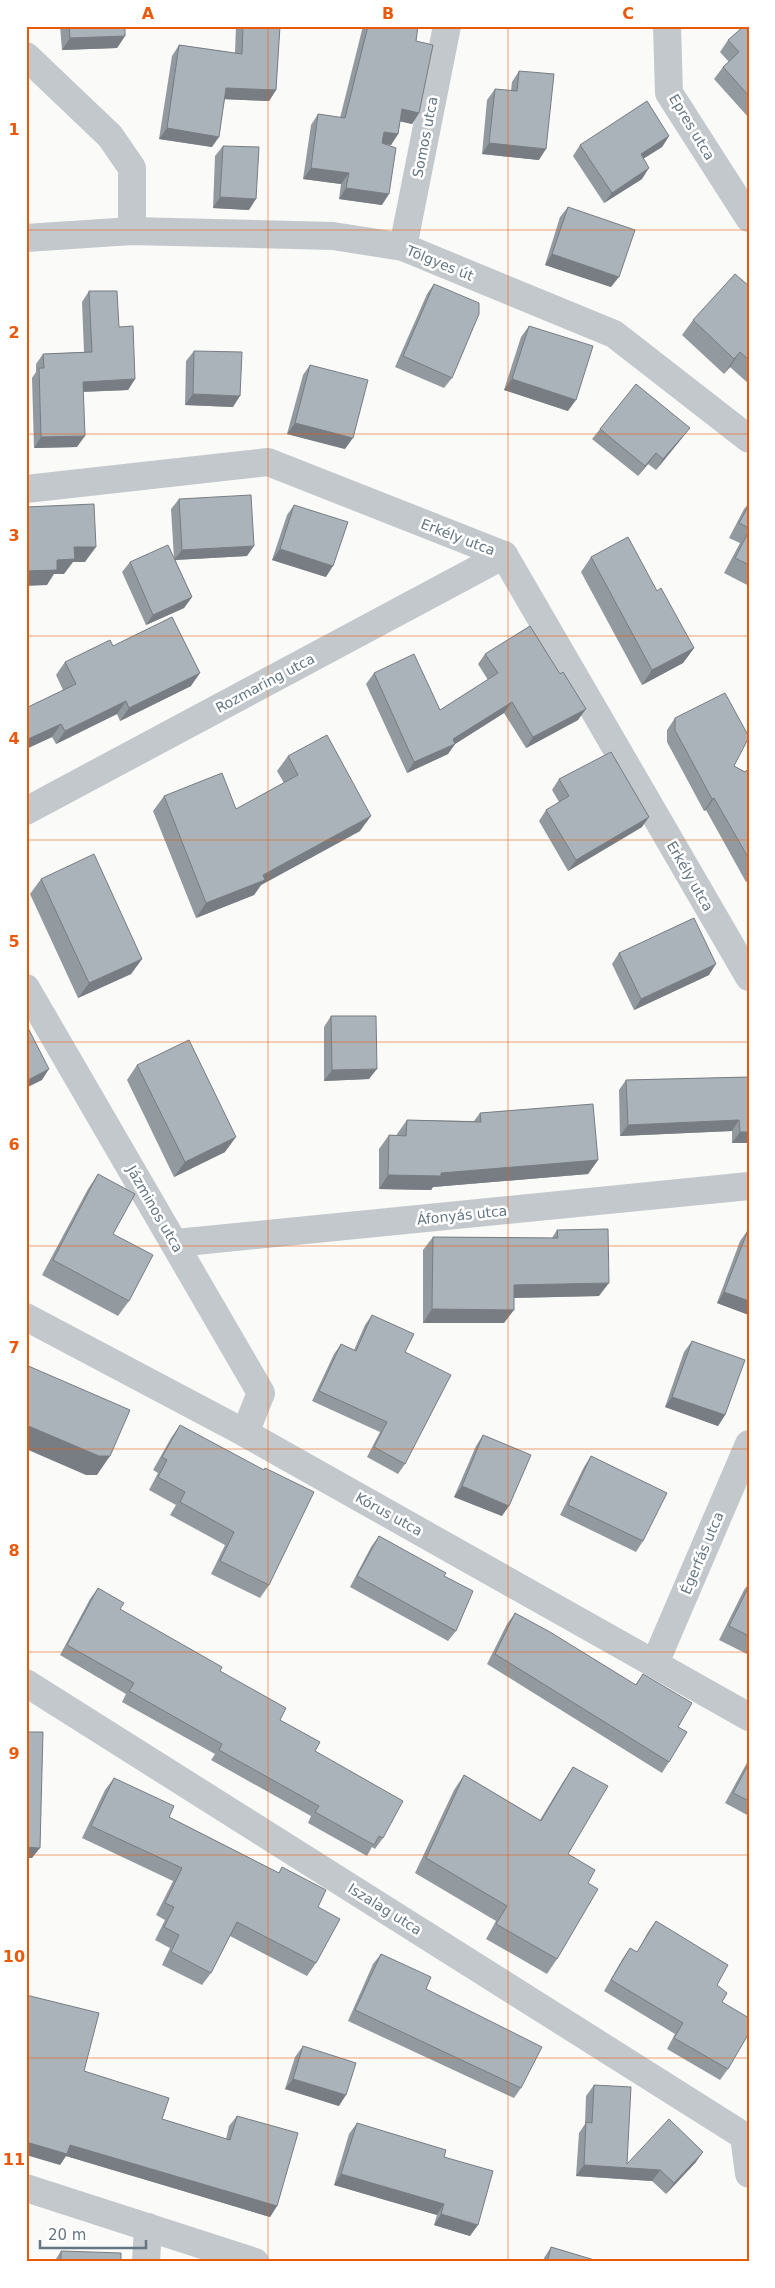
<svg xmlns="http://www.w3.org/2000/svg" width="775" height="2288" font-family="'DejaVu Sans',sans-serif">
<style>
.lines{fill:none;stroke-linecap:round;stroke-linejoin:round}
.street{stroke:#c3c8cc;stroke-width:28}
.wall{fill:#929a9f}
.shaded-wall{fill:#777d82}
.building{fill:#aab3b9;stroke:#777d82}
.grid{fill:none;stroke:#e8590c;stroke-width:1;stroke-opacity:0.55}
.labels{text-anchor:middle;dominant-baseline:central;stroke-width:5;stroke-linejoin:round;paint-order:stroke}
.street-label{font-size:14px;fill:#657683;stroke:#fff}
.neatline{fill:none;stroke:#e8590c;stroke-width:2}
.grid-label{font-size:16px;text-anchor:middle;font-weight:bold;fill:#e8590c}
</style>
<rect width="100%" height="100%" fill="#fafaf8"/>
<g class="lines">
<g class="street">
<path d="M 667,26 L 669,93 L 749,218"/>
<path d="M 26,56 L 110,136 L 132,168 L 132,231"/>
<path d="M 26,238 L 132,231 L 333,236 L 403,247 L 614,334 L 749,439"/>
<path d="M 403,247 L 447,26"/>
<path d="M 26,489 L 268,462 L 504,555 L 749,977"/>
<path d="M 26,811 L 504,555"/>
<path d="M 26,988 L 261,1393 L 245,1433"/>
<path d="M 176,1243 L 749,1186"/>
<path d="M 26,1317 L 245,1433 L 749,1717"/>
<path d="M 655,1663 L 749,1444"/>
<path d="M 26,1683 L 744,2136"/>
<path d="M 744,2136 L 749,2174"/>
<path d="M 26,2188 L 255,2262"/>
<path d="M 146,2262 L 148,2227"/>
</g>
</g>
<g class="wall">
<path d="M 60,26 L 125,26 L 125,36 L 117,48 L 62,50 Z"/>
<path d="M 236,26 L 280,26 L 276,90 L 269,101 L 225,99 L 212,147 L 159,139 L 172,56 L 179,45 L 235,53 Z"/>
<path d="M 363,26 L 418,26 L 416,41 L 419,113 L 412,124 L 400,121 L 398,134 L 391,145 L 384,144 L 382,205 L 339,199 L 341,184 L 303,179 L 311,125 L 318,114 L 340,118 Z"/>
<path d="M 749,26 L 749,118 L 714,79 L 723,67 L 729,62 L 720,52 L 728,40 Z"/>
<path d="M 519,71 L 539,160 L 482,154 L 487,100 L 495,89 L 511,91 L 512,82 Z"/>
<path d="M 669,136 L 662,147 L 643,159 L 642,179 L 604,203 L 573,156 L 580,145 Z"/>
<path d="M 223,146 L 249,210 L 213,208 L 215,156 Z"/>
<path d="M 568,207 L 611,287 L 545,265 L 560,217 Z"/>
<path d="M 434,284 L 452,378 L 444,388 L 395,367 L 427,294 Z"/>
<path d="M 749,286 L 749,384 L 730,367 L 724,374 L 682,335 L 693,320 Z"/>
<path d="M 89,291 L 119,327 L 135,379 L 128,390 L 83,392 L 77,447 L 34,448 L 32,378 L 36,372 L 36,364 L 43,354 L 84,352 L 82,302 Z"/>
<path d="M 529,326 L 568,411 L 504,390 L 521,337 Z"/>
<path d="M 194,351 L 233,407 L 185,405 L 186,361 Z"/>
<path d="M 310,365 L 345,449 L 287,434 L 303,375 Z"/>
<path d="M 600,429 L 682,438 L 656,470 L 648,464 L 638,476 L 592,439 Z"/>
<path d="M 179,499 L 247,556 L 175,560 L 192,597 L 184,608 L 146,625 L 122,572 L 130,562 L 174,559 L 171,509 Z"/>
<path d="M 749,503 L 749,586 L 724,573 L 740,543 L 729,538 L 744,509 Z"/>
<path d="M 294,505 L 326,577 L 272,560 L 287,515 Z"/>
<path d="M 591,557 L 694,648 L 683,663 L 642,685 L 581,572 Z"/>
<path d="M 113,646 L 191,686 L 120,721 L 117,714 L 56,744 L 52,737 L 26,749 L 26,708 L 63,690 L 56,675 L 65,662 Z"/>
<path d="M 485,654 L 578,720 L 526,748 L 504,713 L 455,744 L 448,754 L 407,773 L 366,684 L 374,673 L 440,710 L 488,680 L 478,664 Z"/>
<path d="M 675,718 L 734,766 L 745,772 L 749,768 L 749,881 L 746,882 L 706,810 L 704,811 L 667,742 L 667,730 Z"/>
<path d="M 288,756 L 360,831 L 261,885 L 254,895 L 196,918 L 153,811 L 164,796 L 236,809 L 284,783 L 277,771 Z"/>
<path d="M 559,779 L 642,827 L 568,871 L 539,821 L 546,810 L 559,802 L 552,790 Z"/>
<path d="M 41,879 L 142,959 L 131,974 L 78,998 L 30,894 Z"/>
<path d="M 619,953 L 709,975 L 634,1010 L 612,964 Z"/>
<path d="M 331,1016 L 369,1079 L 324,1081 L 324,1027 Z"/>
<path d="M 137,1065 L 225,1152 L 174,1177 L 127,1080 Z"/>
<path d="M 749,1077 L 749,1143 L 732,1143 L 732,1131 L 620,1136 L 619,1090 L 626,1080 Z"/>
<path d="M 480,1113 L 598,1160 L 588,1174 L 433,1187 L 431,1190 L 379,1189 L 379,1149 L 389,1135 L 397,1135 L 397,1134 L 407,1120 L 474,1121 Z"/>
<path d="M 98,1174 L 129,1301 L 118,1316 L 42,1275 L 88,1189 Z"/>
<path d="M 557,1230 L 599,1296 L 514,1298 L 504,1323 L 423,1323 L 423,1250 L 433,1237 L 552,1238 Z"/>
<path d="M 748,1230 L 749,1315 L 717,1303 L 740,1241 Z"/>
<path d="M 372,1315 L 405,1352 L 405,1464 L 398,1474 L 367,1457 L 380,1432 L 312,1401 L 334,1354 L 341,1344 L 354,1350 L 365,1325 Z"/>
<path d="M 692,1341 L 725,1415 L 718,1426 L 665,1407 L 684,1352 Z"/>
<path d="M 180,1425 L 269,1585 L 260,1598 L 211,1574 L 225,1545 L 170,1515 L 176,1505 L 149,1490 L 158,1473 L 153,1470 L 171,1438 Z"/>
<path d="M 483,1435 L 502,1516 L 454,1497 L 476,1446 Z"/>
<path d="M 591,1456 L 643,1541 L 636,1552 L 560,1515 L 584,1467 Z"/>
<path d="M 379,1536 L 444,1576 L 456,1631 L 448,1641 L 350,1587 L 371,1547 Z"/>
<path d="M 749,1583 L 749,1655 L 719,1640 L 744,1590 Z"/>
<path d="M 98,1588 L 120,1609 L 220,1671 L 280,1720 L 315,1751 L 383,1838 L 375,1849 L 372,1847 L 367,1856 L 308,1823 L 311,1816 L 211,1760 L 215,1754 L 122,1702 L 126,1694 L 60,1655 L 90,1599 Z"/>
<path d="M 515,1613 L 635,1685 L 643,1674 L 678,1727 L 669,1762 L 662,1773 L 487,1664 L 507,1624 Z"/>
<path d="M 749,1759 L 749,1816 L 725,1803 Z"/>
<path d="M 573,1767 L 568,1854 L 588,1883 L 557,1959 L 547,1974 L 486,1939 L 496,1921 L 415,1873 L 454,1790 L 464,1775 L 540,1820 L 563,1782 Z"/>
<path d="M 114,1778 L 169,1817 L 279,1873 L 282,1867 L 318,1907 L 316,1963 L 307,1976 L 230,1936 L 211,1973 L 202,1985 L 162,1965 L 170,1948 L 155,1940 L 165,1920 L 156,1915 L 173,1881 L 82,1838 L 105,1790 Z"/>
<path d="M 656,1921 L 717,1985 L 722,2002 L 728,2069 L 720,2080 L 667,2049 L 675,2034 L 604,1991 L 623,1958 L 630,1948 L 637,1952 L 648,1932 Z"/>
<path d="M 381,1954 L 426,1989 L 521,2088 L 514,2098 L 348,2021 L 373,1964 Z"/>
<path d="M 303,2046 L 339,2106 L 285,2089 L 295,2057 Z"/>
<path d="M 84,2071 L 162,2119 L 226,2139 L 229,2126 L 237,2116 L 277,2206 L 270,2217 L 66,2156 L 60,2165 Z"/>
<path d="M 594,2085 L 627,2164 L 696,2162 L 666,2194 L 652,2181 L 576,2176 L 579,2133 L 585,2124 L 586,2096 Z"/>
<path d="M 357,2123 L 444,2157 L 470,2236 L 434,2225 L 437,2215 L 334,2185 L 349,2134 Z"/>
<path d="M 551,2247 L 601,2262 L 543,2262 L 544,2258 Z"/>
<path d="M 61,2251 L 121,2262 L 54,2262 Z"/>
</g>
<g class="shaded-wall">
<path d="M 125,36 L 117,48 L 62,50 L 70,38 Z"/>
<path d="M 226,88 L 276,90 L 269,101 L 219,99 Z"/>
<path d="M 402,109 L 419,113 L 412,124 L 394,120 Z"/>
<path d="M 167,128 L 219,137 L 212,147 L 159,139 Z"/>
<path d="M 384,132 L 398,134 L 391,145 L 377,143 Z"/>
<path d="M 669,136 L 662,147 L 633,165 L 641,154 Z"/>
<path d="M 489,143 L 546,149 L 539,160 L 482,154 Z"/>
<path d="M 311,168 L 349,173 L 341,184 L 303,179 Z"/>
<path d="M 649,168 L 642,179 L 604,203 L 612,193 Z"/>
<path d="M 346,188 L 389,194 L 382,205 L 339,199 Z"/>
<path d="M 220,197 L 256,199 L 249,210 L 213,208 Z"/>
<path d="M 552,254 L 619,277 L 611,287 L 545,265 Z"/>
<path d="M 740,352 L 730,367 L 724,374 L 734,359 Z"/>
<path d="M 135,379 L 128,390 L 75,392 L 83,382 Z"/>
<path d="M 512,379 L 576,400 L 568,411 L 504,390 Z"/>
<path d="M 193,394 L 240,396 L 233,407 L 185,405 Z"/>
<path d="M 295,423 L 353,438 L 345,449 L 287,434 Z"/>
<path d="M 690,428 L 682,438 L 656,470 L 663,459 Z"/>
<path d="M 85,436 L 77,447 L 34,448 L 41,437 Z"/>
<path d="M 656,453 L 648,464 L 638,476 L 645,466 Z"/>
<path d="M 254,546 L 247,556 L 174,560 L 182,550 Z"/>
<path d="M 74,547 L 96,547 L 85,562 L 73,562 L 64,574 L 54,574 L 47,585 L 26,586 L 26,571 L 57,560 Z"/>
<path d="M 280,549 L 333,566 L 326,577 L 272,560 Z"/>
<path d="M 192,597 L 184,608 L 146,625 L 153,615 Z"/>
<path d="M 694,648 L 683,663 L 642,685 L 652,670 Z"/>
<path d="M 200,673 L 191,686 L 120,721 L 129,708 Z"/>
<path d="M 126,701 L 117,714 L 56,744 L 65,731 Z"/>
<path d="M 512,702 L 504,713 L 455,744 L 448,754 L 407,773 L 414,762 L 453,739 Z"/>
<path d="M 586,709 L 578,720 L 526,748 L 533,737 Z"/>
<path d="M 61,724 L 52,737 L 26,749 L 26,740 Z"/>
<path d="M 714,798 L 706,810 L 704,811 L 712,799 Z"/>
<path d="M 371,816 L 360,831 L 261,885 L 254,895 L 196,918 L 206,903 L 263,875 Z"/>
<path d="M 649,817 L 642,827 L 568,871 L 576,860 Z"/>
<path d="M 142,959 L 131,974 L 78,998 L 89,983 Z"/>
<path d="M 716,964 L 709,975 L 634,1010 L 641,999 Z"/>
<path d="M 49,1069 L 42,1080 L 26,1088 L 26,1081 Z"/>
<path d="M 377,1069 L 369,1079 L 324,1081 L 332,1070 Z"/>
<path d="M 739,1120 L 732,1131 L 620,1136 L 628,1125 Z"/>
<path d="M 740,1132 L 749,1132 L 749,1143 L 732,1143 Z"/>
<path d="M 236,1137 L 225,1152 L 174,1177 L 185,1162 Z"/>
<path d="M 598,1160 L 588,1174 L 433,1187 L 431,1190 L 379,1189 L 388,1175 L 441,1173 Z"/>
<path d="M 609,1283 L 599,1296 L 504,1298 L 514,1285 Z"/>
<path d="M 724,1292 L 749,1301 L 749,1315 L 717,1303 Z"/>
<path d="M 432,1309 L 514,1310 L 504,1323 L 423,1323 Z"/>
<path d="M 672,1397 L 725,1415 L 718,1426 L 665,1407 Z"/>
<path d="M 26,1425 L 110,1456 L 97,1475 L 86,1475 L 26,1449 Z"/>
<path d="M 462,1486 L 509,1506 L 502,1516 L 454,1497 Z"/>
<path d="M 26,1847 L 40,1848 L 32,1858 L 26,1858 Z"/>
<path d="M 293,2079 L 346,2095 L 339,2106 L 285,2089 Z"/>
<path d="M 26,2142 L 70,2145 L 277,2206 L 270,2217 L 66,2156 L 60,2165 L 26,2155 Z"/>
<path d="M 703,2152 L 696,2162 L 666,2194 L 674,2183 Z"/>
<path d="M 584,2165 L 660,2170 L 652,2181 L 576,2176 Z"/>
<path d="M 341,2174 L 444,2204 L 437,2215 L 334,2185 Z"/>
<path d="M 441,2214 L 478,2225 L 470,2236 L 434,2225 Z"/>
</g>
<g class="building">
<path d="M 69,26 L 125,26 L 125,36 L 70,38 Z"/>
<path d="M 243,26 L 280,26 L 276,90 L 226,88 L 219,137 L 167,128 L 179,45 L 242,54 Z"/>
<path d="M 368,26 L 418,26 L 416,41 L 433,45 L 419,113 L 402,109 L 398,134 L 384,132 L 382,143 L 396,148 L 389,194 L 346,188 L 349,173 L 311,168 L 318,114 L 345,118 Z"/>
<path d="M 744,26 L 749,26 L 749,96 L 723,67 L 739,52 L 728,40 Z"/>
<path d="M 519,71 L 554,74 L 546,149 L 489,143 L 495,89 L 517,91 Z"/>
<path d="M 647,101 L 669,136 L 641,154 L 649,168 L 612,193 L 580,145 Z"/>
<path d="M 223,146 L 259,147 L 256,199 L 220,197 Z"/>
<path d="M 568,207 L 635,230 L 619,277 L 552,254 Z"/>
<path d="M 735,274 L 749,286 L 749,360 L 740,352 L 734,359 L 693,320 Z"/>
<path d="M 434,284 L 479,303 L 479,314 L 452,378 L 403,356 Z"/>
<path d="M 89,291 L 117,291 L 119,327 L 133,326 L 135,379 L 83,382 L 85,436 L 41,437 L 39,368 L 44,368 L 43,354 L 92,352 Z"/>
<path d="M 529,326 L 593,346 L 576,400 L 512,379 Z"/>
<path d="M 194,351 L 242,352 L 240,396 L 193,394 Z"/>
<path d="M 310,365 L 368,380 L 353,438 L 295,423 Z"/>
<path d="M 636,384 L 690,428 L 663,459 L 656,453 L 645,466 L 600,429 Z"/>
<path d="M 251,495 L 254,546 L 182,550 L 179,499 Z"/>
<path d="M 94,504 L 96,547 L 74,547 L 75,559 L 57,560 L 57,570 L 26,571 L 26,507 Z"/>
<path d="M 294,505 L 348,522 L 333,566 L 280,549 Z"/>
<path d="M 749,505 L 749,528 L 739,523 Z"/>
<path d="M 749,531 L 749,565 L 735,558 Z"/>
<path d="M 628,537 L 657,591 L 661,588 L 694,648 L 652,670 L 591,557 Z"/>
<path d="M 168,545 L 192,597 L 153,615 L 130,562 Z"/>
<path d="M 172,617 L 200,673 L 129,708 L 126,701 L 65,731 L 61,724 L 26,740 L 26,708 L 76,684 L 65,662 L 110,640 L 113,646 Z"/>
<path d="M 530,626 L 560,674 L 563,672 L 586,709 L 533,737 L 512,702 L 453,739 L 455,744 L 414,762 L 374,673 L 414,654 L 440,710 L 498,673 L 485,654 Z"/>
<path d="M 725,693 L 749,737 L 734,766 L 745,772 L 749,768 L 749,859 L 714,798 L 712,799 L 675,730 L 675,718 Z"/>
<path d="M 327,735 L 371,816 L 263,875 L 265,880 L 206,903 L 164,796 L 222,773 L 236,809 L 298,775 L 288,756 Z"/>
<path d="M 611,752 L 649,817 L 576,860 L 546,810 L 569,796 L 559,779 Z"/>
<path d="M 94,854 L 142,959 L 89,983 L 41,879 Z"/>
<path d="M 694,918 L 716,964 L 641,999 L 619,953 Z"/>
<path d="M 331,1016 L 376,1016 L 377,1069 L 332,1070 Z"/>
<path d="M 26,1024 L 49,1069 L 26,1081 Z"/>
<path d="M 189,1040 L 236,1137 L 185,1162 L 137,1065 Z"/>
<path d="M 749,1077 L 749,1132 L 740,1132 L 739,1120 L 628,1125 L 626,1080 Z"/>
<path d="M 593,1104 L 598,1160 L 441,1173 L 441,1176 L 388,1175 L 389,1135 L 406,1136 L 407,1120 L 481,1122 L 480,1113 Z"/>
<path d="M 98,1174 L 135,1194 L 113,1234 L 153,1255 L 129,1301 L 53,1260 Z"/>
<path d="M 608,1229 L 609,1283 L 514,1285 L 514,1310 L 432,1309 L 433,1237 L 558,1238 L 557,1230 Z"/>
<path d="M 748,1230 L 749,1231 L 749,1301 L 724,1292 Z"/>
<path d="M 372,1315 L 414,1334 L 405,1352 L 451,1375 L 405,1464 L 374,1447 L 387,1422 L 319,1391 L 341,1344 L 356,1351 Z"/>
<path d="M 692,1341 L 745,1360 L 725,1415 L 672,1397 Z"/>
<path d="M 26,1365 L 130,1410 L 110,1456 L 99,1456 L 26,1425 Z"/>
<path d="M 180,1425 L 264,1470 L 265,1468 L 314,1492 L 269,1585 L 220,1561 L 234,1532 L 180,1502 L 185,1492 L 158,1477 L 167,1460 L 162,1457 Z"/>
<path d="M 483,1435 L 531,1455 L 509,1506 L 462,1486 Z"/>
<path d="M 591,1456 L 667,1493 L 643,1541 L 568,1505 Z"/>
<path d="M 379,1536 L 446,1573 L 444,1576 L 473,1591 L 456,1631 L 357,1576 Z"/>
<path d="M 749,1586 L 749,1636 L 729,1626 Z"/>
<path d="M 98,1588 L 124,1603 L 120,1609 L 222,1667 L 220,1671 L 286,1708 L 280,1720 L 320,1742 L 315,1751 L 403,1801 L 383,1838 L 379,1836 L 374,1845 L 315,1812 L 319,1806 L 219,1750 L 222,1744 L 129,1691 L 134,1683 L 67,1645 Z"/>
<path d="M 515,1613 L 550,1632 L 636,1685 L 643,1674 L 692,1703 L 678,1727 L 687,1732 L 669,1762 L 495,1654 Z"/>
<path d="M 26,1732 L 43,1732 L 40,1848 L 26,1847 Z"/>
<path d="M 749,1763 L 749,1801 L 733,1793 Z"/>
<path d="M 573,1767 L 608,1786 L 568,1854 L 595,1870 L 588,1883 L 598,1889 L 557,1959 L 496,1924 L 507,1906 L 426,1858 L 464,1775 L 541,1821 Z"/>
<path d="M 114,1778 L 174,1806 L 169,1817 L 279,1873 L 282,1867 L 326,1890 L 318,1907 L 340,1919 L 316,1963 L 237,1922 L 211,1973 L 171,1952 L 179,1935 L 164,1927 L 174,1907 L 165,1903 L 182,1868 L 91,1826 Z"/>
<path d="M 656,1921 L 728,1965 L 717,1985 L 727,1993 L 722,2002 L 749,2018 L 749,2033 L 728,2069 L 674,2038 L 683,2023 L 611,1980 L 630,1948 L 637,1952 Z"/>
<path d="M 381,1954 L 431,1977 L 426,1989 L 542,2047 L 521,2088 L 355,2010 Z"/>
<path d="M 26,1995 L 99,2013 L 84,2071 L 169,2098 L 162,2119 L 230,2140 L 237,2116 L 298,2133 L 277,2206 L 70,2145 L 67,2154 L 26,2142 Z"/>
<path d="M 303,2046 L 356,2063 L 346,2095 L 293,2079 Z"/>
<path d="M 594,2085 L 631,2087 L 627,2164 L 669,2119 L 703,2152 L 674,2183 L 660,2170 L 584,2165 L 586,2122 L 592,2123 Z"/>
<path d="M 357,2123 L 446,2150 L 444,2157 L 493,2171 L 478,2225 L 441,2214 L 444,2204 L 341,2174 Z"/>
<path d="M 551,2247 L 601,2262 L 547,2262 Z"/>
<path d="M 61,2251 L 121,2253 L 121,2262 L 61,2262 Z"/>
</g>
<path class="grid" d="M 268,26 L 268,2262M 508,26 L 508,2262M 26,230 L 749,230M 26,434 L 749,434M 26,636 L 749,636M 26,840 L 749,840M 26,1042 L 749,1042M 26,1246 L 749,1246M 26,1449 L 749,1449M 26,1652 L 749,1652M 26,1855 L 749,1855M 26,2058 L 749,2058"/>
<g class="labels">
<g class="street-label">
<text transform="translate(692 127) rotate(59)">Epres utca</text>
<text transform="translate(425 137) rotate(-79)">Somos utca</text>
<text transform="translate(440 263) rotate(22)">Tölgyes út</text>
<text transform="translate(458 537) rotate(21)">Erkély utca</text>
<text transform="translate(265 683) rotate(-28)">Rozmaring utca</text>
<text transform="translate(690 876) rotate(60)">Erkély utca</text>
<text transform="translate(155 1209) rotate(60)">Jázminos utca</text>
<text transform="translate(462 1215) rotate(-6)">Áfonyás utca</text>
<text transform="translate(389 1514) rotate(29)">Kórus utca</text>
<text transform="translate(702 1553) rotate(-67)">Égerfás utca</text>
<text transform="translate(385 1909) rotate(32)">Iszalag utca</text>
</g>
</g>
<rect width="775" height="2288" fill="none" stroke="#ffffff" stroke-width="55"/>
<path d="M40 2240v8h106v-8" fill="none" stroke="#657683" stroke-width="2.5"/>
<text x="48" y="2240" font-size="15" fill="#657683" stroke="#ffffff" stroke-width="4" paint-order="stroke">20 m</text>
<rect x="28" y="28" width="720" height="2232" class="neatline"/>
<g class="grid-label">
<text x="148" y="19">A</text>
<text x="388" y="19">B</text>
<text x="628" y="19">C</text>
<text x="14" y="135">1</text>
<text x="14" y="338">2</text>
<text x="14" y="541">3</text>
<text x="14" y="744">4</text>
<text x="14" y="947">5</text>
<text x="14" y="1150">6</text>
<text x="14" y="1353">7</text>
<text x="14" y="1556">8</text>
<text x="14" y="1759">9</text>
<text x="14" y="1962">10</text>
<text x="14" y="2165">11</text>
</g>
</svg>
